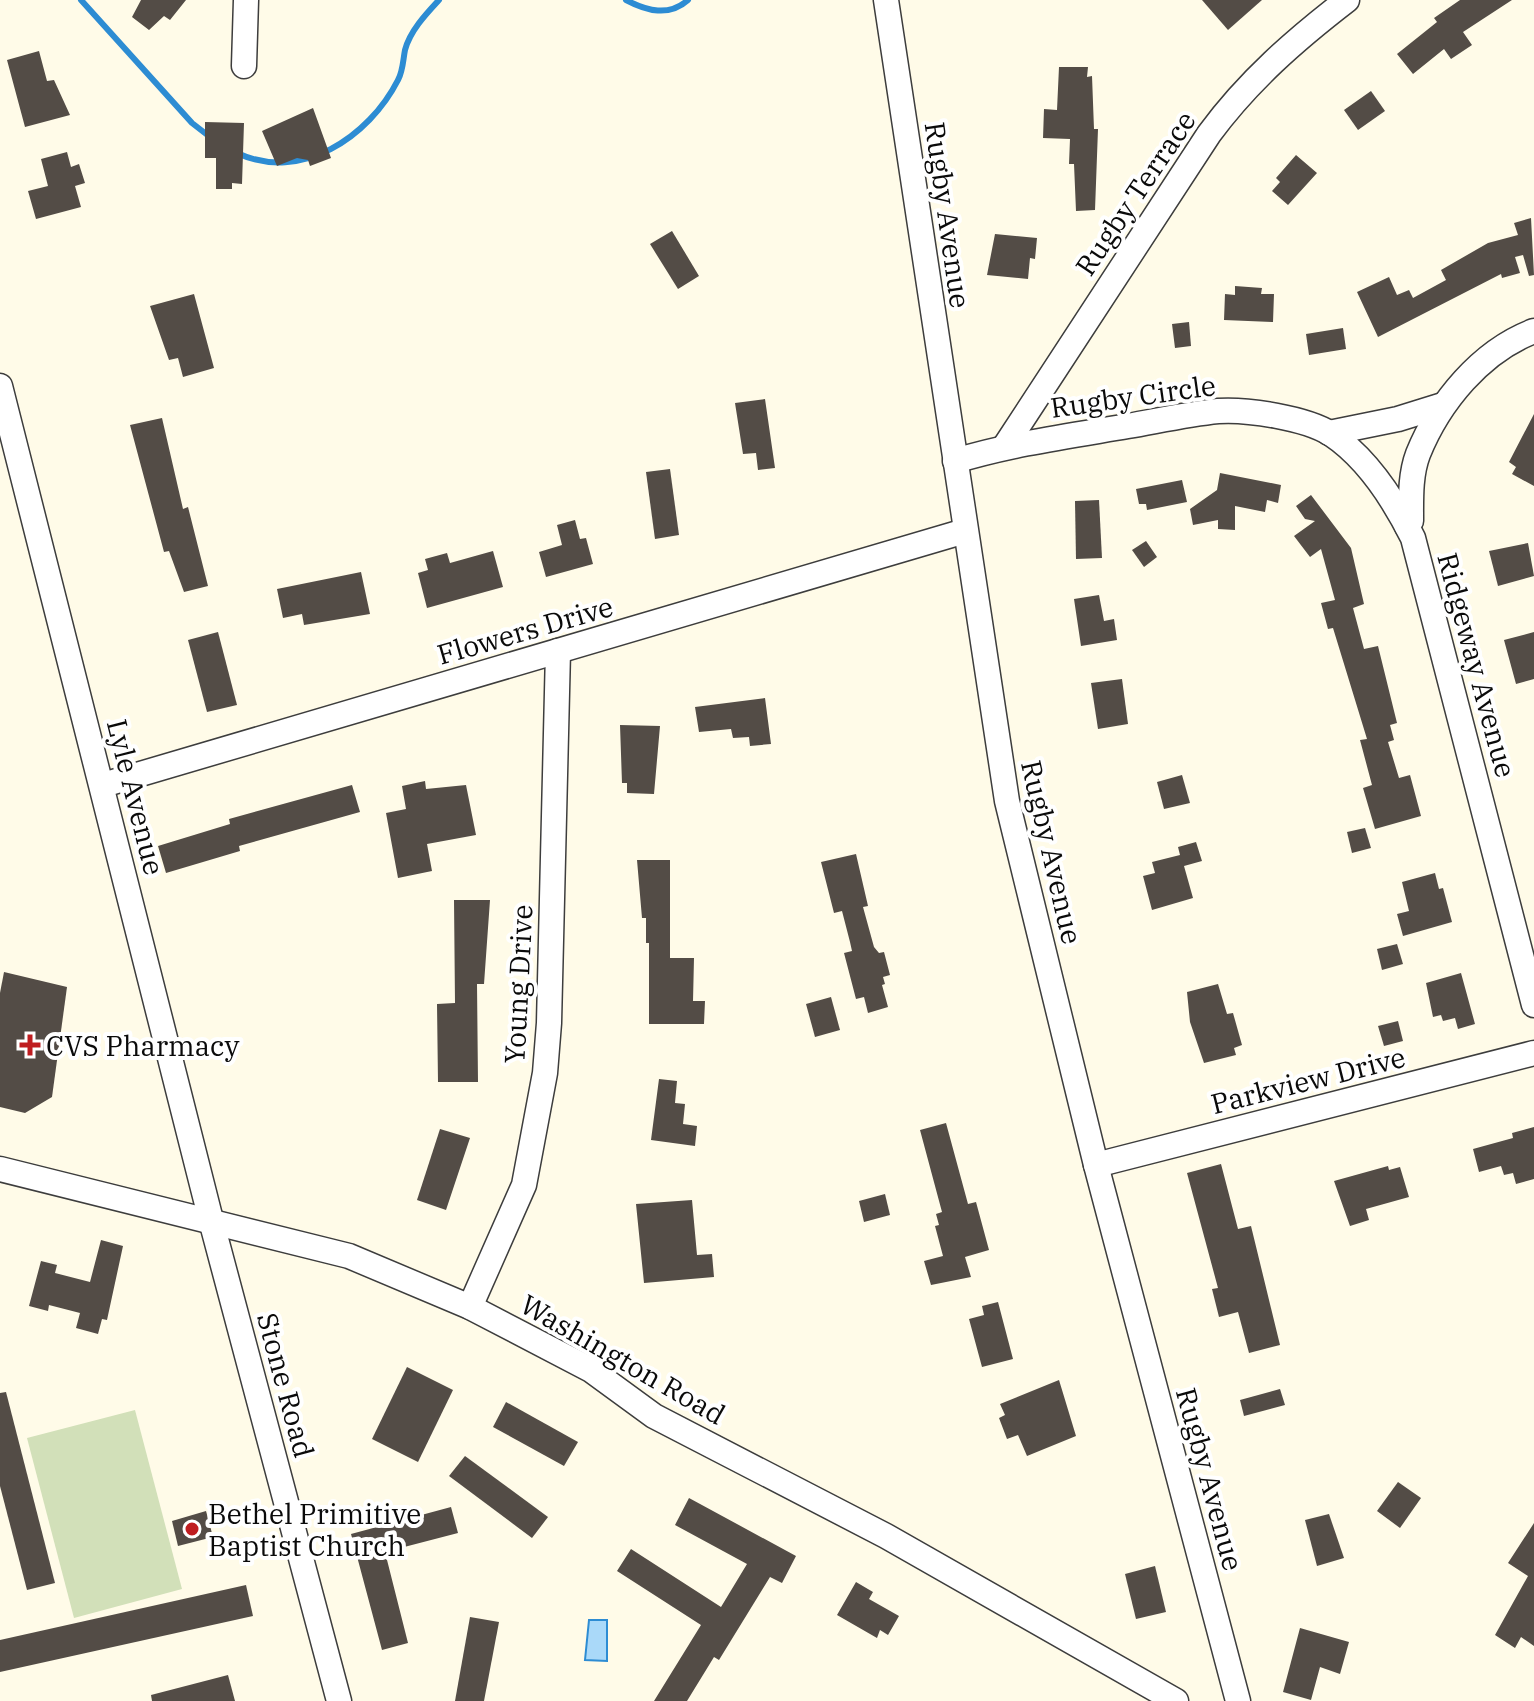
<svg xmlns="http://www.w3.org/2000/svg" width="1534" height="1701" font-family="'IBM Plex Serif',serif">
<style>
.cemetery{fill:#d2e0b9}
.water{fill:#aad9f9;stroke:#2d8cd3;stroke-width:2}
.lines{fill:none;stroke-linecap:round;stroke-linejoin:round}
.stream{stroke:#2d8cd3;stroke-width:6}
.building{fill:#534c46}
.minor-casing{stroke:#3d3d3d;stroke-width:27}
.minor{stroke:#fff;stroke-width:24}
.poi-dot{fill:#bf1d20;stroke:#fff;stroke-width:3}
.labels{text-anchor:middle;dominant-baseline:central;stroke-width:8;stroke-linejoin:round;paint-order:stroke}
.street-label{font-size:28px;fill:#0a0a0a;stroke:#fff}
.poi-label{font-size:28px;fill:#0a0a0a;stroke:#fff;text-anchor:start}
</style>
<rect width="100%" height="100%" fill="#fffbe8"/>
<path class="cemetery" d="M 135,1410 L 182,1589 L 74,1618 L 27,1438 Z"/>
<path class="water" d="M 589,1620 L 607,1620 L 607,1661 L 585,1660 Z"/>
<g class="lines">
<g class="stream">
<path d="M 81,0 L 192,123 L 210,137"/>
<path d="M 626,0 C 647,11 669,17 688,0"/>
<path d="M 237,153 C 301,183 369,137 398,80 C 403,71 403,60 405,50 C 410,31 426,14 439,0"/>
</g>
</g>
<g class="building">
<path d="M 141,0 L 186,0 L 170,20 L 164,16 L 149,30 L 132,17 Z"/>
<path d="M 1202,0 L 1262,0 L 1228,30 Z"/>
<path d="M 1460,0 L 1512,0 L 1463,32 L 1472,45 L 1451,59 L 1444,49 L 1413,74 L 1397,54 L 1437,22 L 1434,18 Z"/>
<path d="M 39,51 L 47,81 L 54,80 L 70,115 L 25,127 L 7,60 Z"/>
<path d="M 1059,67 L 1088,67 L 1087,77 L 1092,76 L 1094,129 L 1098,129 L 1095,210 L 1076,211 L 1074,164 L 1069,164 L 1070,139 L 1043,138 L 1044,109 L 1057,110 Z"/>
<path d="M 1371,91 L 1385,111 L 1358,130 L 1344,110 Z"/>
<path d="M 313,108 L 331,158 L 310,166 L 308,160 L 297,158 L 277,166 L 262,131 Z"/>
<path d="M 205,122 L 244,123 L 242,184 L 232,183 L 232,189 L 216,189 L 216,158 L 205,158 Z"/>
<path d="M 67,152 L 71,167 L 79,164 L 85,183 L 75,186 L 81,207 L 36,219 L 28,191 L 48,186 L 41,159 Z"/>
<path d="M 1296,155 L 1317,173 L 1288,205 L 1272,191 L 1280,182 L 1276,178 Z"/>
<path d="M 1531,218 L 1534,275 L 1529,276 L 1523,255 L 1515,257 L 1520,273 L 1502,278 L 1501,274 L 1378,337 L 1357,292 L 1389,277 L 1397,295 L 1409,290 L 1413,298 L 1446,280 L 1441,270 L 1488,243 L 1518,235 L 1514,223 Z"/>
<path d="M 672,231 L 699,276 L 678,289 L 650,244 Z"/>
<path d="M 995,234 L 1037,238 L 1035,259 L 1030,258 L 1028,279 L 987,275 Z"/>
<path d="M 1235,286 L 1262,288 L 1261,294 L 1274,294 L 1273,322 L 1224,320 L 1225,294 L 1235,295 Z"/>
<path d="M 194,294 L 214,368 L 183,377 L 178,358 L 169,360 L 150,306 Z"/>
<path d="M 1189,322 L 1191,346 L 1175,348 L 1172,324 Z"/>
<path d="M 1343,328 L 1346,349 L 1309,355 L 1306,334 Z"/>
<path d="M 765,399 L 775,468 L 758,470 L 756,453 L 743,454 L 735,403 Z"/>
<path d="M 1534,414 L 1534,486 L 1512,474 L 1516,467 L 1509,462 Z"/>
<path d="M 162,418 L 183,509 L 188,507 L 208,586 L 184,592 L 169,551 L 164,552 L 130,425 Z"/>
<path d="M 670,469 L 679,535 L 655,539 L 646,472 Z"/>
<path d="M 1220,473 L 1281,485 L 1278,503 L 1267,500 L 1265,512 L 1235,506 L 1235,530 L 1218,529 L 1218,520 L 1193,525 L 1190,509 L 1217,490 Z"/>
<path d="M 1182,480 L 1187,502 L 1147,510 L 1146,504 L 1139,504 L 1136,489 Z"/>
<path d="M 1311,495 L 1351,548 L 1364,604 L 1353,608 L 1364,649 L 1378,646 L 1397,723 L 1390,725 L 1394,740 L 1388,742 L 1399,778 L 1410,775 L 1421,816 L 1375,829 L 1363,788 L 1372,785 L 1360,740 L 1367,739 L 1333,628 L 1328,629 L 1321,603 L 1335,600 L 1321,549 L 1310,557 L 1294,536 L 1315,521 L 1305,519 L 1296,506 Z"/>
<path d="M 1099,500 L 1102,558 L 1076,559 L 1075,501 Z"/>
<path d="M 575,520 L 580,539 L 586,538 L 593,564 L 546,577 L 539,552 L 562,545 L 557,525 Z"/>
<path d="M 1146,541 L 1157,557 L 1144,567 L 1132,550 Z"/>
<path d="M 1528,543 L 1534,576 L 1498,586 L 1489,551 Z"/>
<path d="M 493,551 L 503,587 L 427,608 L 418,573 L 428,570 L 425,559 L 447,553 L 450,563 Z"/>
<path d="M 361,572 L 370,614 L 304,625 L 302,614 L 283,618 L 277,589 Z"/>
<path d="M 1099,595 L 1104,621 L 1114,619 L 1117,640 L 1081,646 L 1074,599 Z"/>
<path d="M 218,632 L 237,705 L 207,712 L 188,640 Z"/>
<path d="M 1534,632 L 1534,679 L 1516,684 L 1504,640 Z"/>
<path d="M 1122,679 L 1128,724 L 1098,729 L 1091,683 Z"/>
<path d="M 765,698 L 771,744 L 750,746 L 749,737 L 733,738 L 731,729 L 699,732 L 695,707 Z"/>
<path d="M 620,725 L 660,726 L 654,794 L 627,793 L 627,783 L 622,783 Z"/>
<path d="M 1182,775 L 1190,803 L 1164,809 L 1157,782 Z"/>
<path d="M 425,781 L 426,789 L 466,785 L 476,835 L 427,844 L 432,871 L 398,878 L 386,813 L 406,809 L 402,786 Z"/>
<path d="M 352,785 L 360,812 L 239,846 L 240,851 L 166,873 L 158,846 L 230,824 L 229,819 Z"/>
<path d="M 1365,828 L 1371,848 L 1352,853 L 1347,832 Z"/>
<path d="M 1196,842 L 1202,861 L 1184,866 L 1193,898 L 1152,910 L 1143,876 L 1155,873 L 1152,862 L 1180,855 L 1178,847 Z"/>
<path d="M 856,854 L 868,906 L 863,907 L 874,947 L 879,953 L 884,952 L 890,975 L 883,977 L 885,984 L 882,985 L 888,1007 L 868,1013 L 864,997 L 856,999 L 844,953 L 852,951 L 850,942 L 842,911 L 834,913 L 821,862 Z"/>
<path d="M 637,860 L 670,860 L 670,958 L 694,958 L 693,1001 L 705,1001 L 704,1024 L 649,1024 L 649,943 L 646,943 L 646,918 L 642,918 Z"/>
<path d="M 1435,873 L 1439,889 L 1443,888 L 1452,922 L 1403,936 L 1397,914 L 1409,911 L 1402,882 Z"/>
<path d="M 454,900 L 490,900 L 484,984 L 477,984 L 478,1082 L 438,1082 L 437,1004 L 455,1003 Z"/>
<path d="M 1397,944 L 1403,964 L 1382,970 L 1377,949 Z"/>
<path d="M 4,972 L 67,987 L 52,1097 L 25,1113 L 0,1107 L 0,993 Z"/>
<path d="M 1461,973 L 1475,1024 L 1458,1029 L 1455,1018 L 1443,1021 L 1441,1015 L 1433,1017 L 1426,983 Z"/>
<path d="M 1218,984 L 1227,1014 L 1233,1013 L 1242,1045 L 1234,1048 L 1236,1055 L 1204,1063 L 1190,1022 L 1187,992 Z"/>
<path d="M 831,997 L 840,1030 L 815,1037 L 806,1004 Z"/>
<path d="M 1398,1021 L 1403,1041 L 1384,1046 L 1378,1026 Z"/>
<path d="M 659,1079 L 677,1081 L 675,1103 L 685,1104 L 683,1124 L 697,1126 L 695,1146 L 651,1140 Z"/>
<path d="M 946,1123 L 968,1204 L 976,1202 L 989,1250 L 965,1257 L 971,1277 L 931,1285 L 924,1261 L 943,1256 L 935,1226 L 939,1225 L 936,1214 L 942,1212 L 920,1130 Z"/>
<path d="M 1534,1127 L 1534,1179 L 1516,1184 L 1513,1173 L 1504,1175 L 1501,1166 L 1479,1172 L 1473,1149 L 1513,1138 L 1512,1133 Z"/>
<path d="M 440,1129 L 470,1138 L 446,1210 L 417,1200 Z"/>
<path d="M 1221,1164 L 1238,1229 L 1251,1226 L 1280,1345 L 1249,1353 L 1238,1312 L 1219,1317 L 1212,1289 L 1218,1288 L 1187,1173 Z"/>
<path d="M 1388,1166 L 1389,1170 L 1400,1167 L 1409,1197 L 1366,1209 L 1369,1220 L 1350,1226 L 1334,1181 Z"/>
<path d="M 885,1194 L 890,1215 L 864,1222 L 859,1201 Z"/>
<path d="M 692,1200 L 697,1255 L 712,1254 L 714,1277 L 644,1283 L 636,1204 Z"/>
<path d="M 101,1240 L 123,1246 L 107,1320 L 102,1319 L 98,1334 L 76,1328 L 80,1313 L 49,1305 L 48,1311 L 29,1306 L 41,1261 L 57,1265 L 55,1273 L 90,1282 Z"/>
<path d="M 998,1302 L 1013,1359 L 982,1367 L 969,1319 L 984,1315 L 982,1306 Z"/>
<path d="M 407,1367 L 453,1390 L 418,1462 L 372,1439 Z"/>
<path d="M 1059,1380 L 1076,1436 L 1027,1456 L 1018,1435 L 1007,1439 L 999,1418 L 1005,1415 L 1000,1404 Z"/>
<path d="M 1280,1389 L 1285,1405 L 1244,1416 L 1240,1400 Z"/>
<path d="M 6,1392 L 55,1583 L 27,1590 L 0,1486 L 0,1393 Z"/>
<path d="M 506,1402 L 578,1442 L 564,1466 L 493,1427 Z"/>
<path d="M 465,1456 L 548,1517 L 532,1538 L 449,1476 Z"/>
<path d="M 1398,1482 L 1421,1498 L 1400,1528 L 1377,1511 Z"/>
<path d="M 689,1498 L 796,1556 L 782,1583 L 770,1577 L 719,1660 L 714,1657 L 687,1701 L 654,1701 L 701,1625 L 617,1571 L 631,1549 L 721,1607 L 747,1564 L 675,1525 Z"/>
<path d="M 451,1507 L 458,1533 L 385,1552 L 408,1643 L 382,1650 L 351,1534 Z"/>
<path d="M 206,1511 L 213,1537 L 178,1546 L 172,1521 Z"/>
<path d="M 1329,1514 L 1344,1558 L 1317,1566 L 1305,1520 Z"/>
<path d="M 1534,1523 L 1534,1646 L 1521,1637 L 1515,1648 L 1495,1635 L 1528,1576 L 1508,1563 Z"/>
<path d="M 1155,1566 L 1166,1612 L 1136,1619 L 1125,1574 Z"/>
<path d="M 856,1582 L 873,1592 L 869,1599 L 899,1616 L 888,1635 L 880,1630 L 877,1638 L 837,1615 Z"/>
<path d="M 246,1585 L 253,1616 L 0,1672 L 0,1640 Z"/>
<path d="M 470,1617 L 499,1622 L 484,1701 L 455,1701 Z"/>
<path d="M 1300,1628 L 1349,1642 L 1340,1674 L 1320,1667 L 1311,1700 L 1283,1692 Z"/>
<path d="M 228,1675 L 235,1701 L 152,1701 L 151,1695 Z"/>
</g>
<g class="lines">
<g class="minor-casing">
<g id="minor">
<path d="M 886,0 L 1007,801 L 1096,1165 L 1238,1701"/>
<path d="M 244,66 L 246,0"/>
<path d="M 0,386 L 212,1224 L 339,1701"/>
<path d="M 1329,433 L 1398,419 L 1443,405"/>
<path d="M 1005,446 L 1209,134 C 1248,81 1295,40 1347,0"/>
<path d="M 955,461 C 1011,444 1069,436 1128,426 C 1157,421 1188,414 1218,411 C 1247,409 1306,418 1331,434 C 1367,458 1394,500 1413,538 L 1534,1005"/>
<path d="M 1407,526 L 1411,521 C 1411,499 1410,475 1418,454 C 1439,402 1481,351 1534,331"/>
<path d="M 103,785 L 965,531"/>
<path d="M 1096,1165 L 1534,1053"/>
<path d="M 0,1169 L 349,1256 L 470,1307 L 591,1370 L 654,1416 L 886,1536 L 1176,1701"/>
<path d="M 470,1307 L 524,1185 L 545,1073 L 549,1023 L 558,651"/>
</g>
</g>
<use href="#minor" class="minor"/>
</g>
<g class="poi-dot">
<path d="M26 1033h8v8h8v8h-8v8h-8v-8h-8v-8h8z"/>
<circle cx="192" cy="1529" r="8"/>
</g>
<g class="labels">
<g class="street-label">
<text transform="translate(1135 193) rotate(-56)">Rugby Terrace</text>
<text transform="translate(948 215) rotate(82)">Rugby Avenue</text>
<text transform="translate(1133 396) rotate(-8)">Rugby Circle</text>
<text transform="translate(525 630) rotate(-16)">Flowers Drive</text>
<text transform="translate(1477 665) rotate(75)">Ridgeway Avenue</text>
<text transform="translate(136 797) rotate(76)">Lyle Avenue</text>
<text transform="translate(1052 852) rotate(77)">Rugby Avenue</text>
<text transform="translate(518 984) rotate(-87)">Young Drive</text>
<text transform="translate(1308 1080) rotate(-14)">Parkview Drive</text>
<text transform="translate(623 1359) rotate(30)">Washington Road</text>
<text transform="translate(286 1385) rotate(75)">Stone Road</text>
<text transform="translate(1210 1479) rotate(75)">Rugby Avenue</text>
</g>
<g class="poi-label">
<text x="46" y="1045">CVS Pharmacy</text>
<text x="208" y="1513">Bethel Primitive<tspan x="208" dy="32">Baptist Church</tspan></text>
</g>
</g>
</svg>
